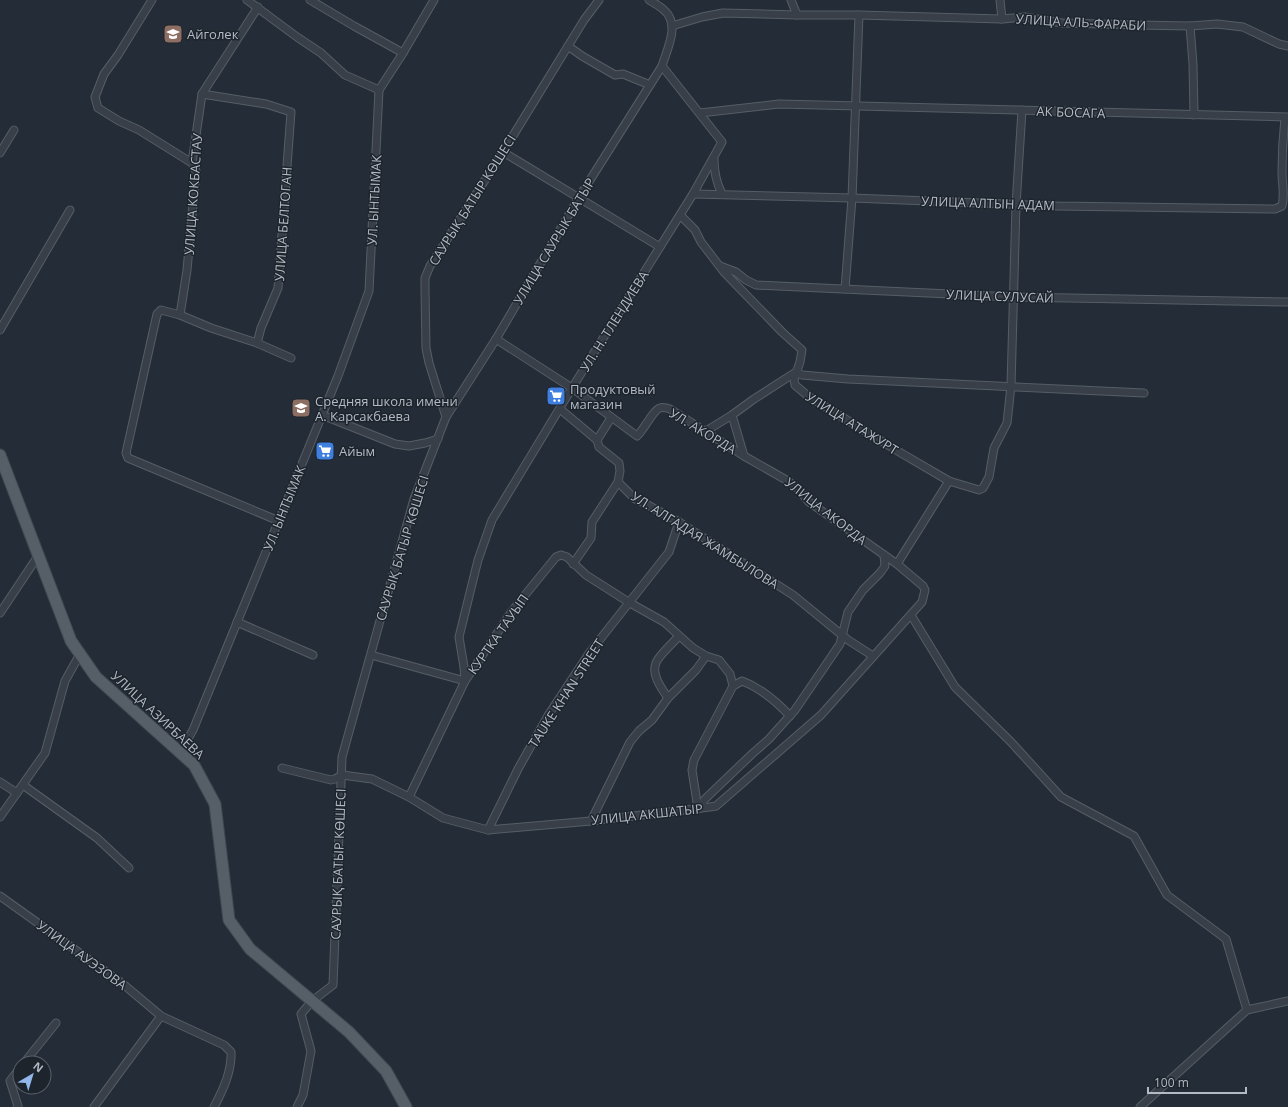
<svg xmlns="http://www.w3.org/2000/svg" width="1288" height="1107" font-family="'Open Sans',sans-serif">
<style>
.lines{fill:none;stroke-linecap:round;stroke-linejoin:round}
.minor-casing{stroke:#565d66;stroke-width:9}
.primary-casing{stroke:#414851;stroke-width:13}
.minor{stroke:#383f48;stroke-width:7}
.primary{stroke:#565e68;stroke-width:11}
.labels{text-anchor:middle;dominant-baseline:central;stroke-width:3;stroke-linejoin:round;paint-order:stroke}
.street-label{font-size:13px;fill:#b3bac4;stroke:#1d242c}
.poi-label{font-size:13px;fill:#b3bac4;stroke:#1d242c;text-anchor:start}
</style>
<rect width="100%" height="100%" fill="#242d37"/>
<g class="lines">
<g class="minor-casing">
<g id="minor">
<path d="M 152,0 L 118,55 L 104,74 L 95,97 L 98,108 L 119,121 L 139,130 L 192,163"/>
<path d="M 247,0 L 297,37 L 321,53 L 345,75 L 379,90"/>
<path d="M 310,0 L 354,26 L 403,53"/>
<path d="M 791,0 L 797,15"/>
<path d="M 1000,0 L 1002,19"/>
<path d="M 672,26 L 702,17 L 723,13 L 797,15 L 859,15 L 1002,19 L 1025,17 L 1062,23 L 1139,25 L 1190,26 L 1217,24 L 1243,27 L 1279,44 L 1288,46"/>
<path d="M 1190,26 L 1193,64 L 1194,115"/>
<path d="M 568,46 L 582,56 L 615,75 L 623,74 L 650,85"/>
<path d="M 379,90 L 403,53 L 434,0"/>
<path d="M 202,94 L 266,104 L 291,112 L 278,288 L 261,328 L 257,343 L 291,358"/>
<path d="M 700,113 L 779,104 L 1288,117"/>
<path d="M 503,152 L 660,247"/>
<path d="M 0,153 L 14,130"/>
<path d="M 714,159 C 714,172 716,182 722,194"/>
<path d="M 693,194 L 852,198 L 1057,206 L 1275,209 L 1282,206 C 1285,195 1282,184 1282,172 C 1282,154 1283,136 1285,118"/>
<path d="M 680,215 L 695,230 L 701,242 L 724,272 L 782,332 L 802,350 L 800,362 L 794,379 L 795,385 L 808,396 L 901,453 L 949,481 L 979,490 L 983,488 L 989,477 L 994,448 L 1007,423 L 1011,386 L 1016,205 L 1022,110"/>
<path d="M 720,266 L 736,272 L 746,280 L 756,285 L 1014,297 L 1288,302"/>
<path d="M 845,289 L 852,198 L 859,15"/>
<path d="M 180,315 L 161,310 L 157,314 L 126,453 L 128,458 L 279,521"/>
<path d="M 0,330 L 70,210"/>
<path d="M 257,343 L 211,328 L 180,315 L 187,270 L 196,171 L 192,163 L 202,94 L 258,7"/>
<path d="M 560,409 L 597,440 L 599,447 L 619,463 L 620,471 L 618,482 L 635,499 L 646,504 L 679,522 L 793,595 L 848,640 L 873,656"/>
<path d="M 322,415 L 395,444 L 409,446 L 425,443 L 438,439"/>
<path d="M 732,415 L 744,456"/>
<path d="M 446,417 L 496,339 L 578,199 L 662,66"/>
<path d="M 706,431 L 732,415 L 754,399 L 796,372 L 802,375 L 848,379 L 1144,393"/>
<path d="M 597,440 L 611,418"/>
<path d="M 573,564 L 591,538 L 592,522 L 618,482"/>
<path d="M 897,564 L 949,481"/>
<path d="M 0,613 L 38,556"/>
<path d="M 911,615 L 955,687 L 1011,742 L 1061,797 L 1134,836 L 1167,895 L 1226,939 L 1247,1010"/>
<path d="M 237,622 L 313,655"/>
<path d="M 371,655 L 465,681 L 464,667 L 459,637 L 478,560 L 492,520 L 572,388 L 693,194 L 722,142 L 662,66 C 667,49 680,25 665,11 C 660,6 654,3 649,0"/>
<path d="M 733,686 L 742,681 C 761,688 776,701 790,716"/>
<path d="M 668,698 C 662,689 651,675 656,663 C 658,656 674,642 679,636"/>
<path d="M 180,752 L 193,730 L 338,376 L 369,291 L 379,90"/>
<path d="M 282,768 L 331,780 L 335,779 L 342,775 L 372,779 L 409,797 L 443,818 L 488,830 L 591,821 L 710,807 L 716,806 L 821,715 L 922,602 L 925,590 L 923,586 L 897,564 L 809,502 L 796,487 L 788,481 L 744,456 L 670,409 C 667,408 663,407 660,408 C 653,410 644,430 637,436 L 572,388 L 496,339"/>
<path d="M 0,782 L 17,793"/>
<path d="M 23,785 L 97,838 L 129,868"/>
<path d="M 409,797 L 465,681 L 512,611 L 556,557 L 561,555 L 567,557 L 586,575 L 630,603 L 664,622 L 693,648 L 706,656 L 719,660 L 730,674 L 733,686 L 694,760 L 692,770 L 698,809"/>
<path d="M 698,809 L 705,799 L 752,754 L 769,739 L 795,710 L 840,644 L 848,612 L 863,590 L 880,573 L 885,566 L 884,555"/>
<path d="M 0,817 L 45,753 L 65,681 L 80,654"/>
<path d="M 591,821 L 630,742 L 639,731 L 652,720 L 668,698 L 696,670 L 706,656"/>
<path d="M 488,830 L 518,769 L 549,714 L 590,652 L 669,552 L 679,522"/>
<path d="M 0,896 L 123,984 L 161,1016 L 224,1045 L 231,1052 C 232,1071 223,1090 214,1107"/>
<path d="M 24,1063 L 56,1023"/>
<path d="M 17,1107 L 18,1106 L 10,1081 L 20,1068"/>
<path d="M 94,1107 L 161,1016"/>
<path d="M 297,1107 L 303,1095 L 311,1051 L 301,1014 L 312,1001 L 333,985 L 342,757 L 414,499 L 446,417 L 429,363 L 426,348 L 425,290 L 425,278 L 430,266 L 503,152 L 584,20 L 599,0"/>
<path d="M 1140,1107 L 1247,1010 L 1288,1001"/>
</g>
</g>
<g class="primary-casing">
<path id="primary" d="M 0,455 L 71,641 L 96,677 L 194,765 L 215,804 L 229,920 L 250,949 L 349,1032 L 386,1071 L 406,1107"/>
</g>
<use href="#minor" class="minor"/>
<use href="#primary" class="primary"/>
</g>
<defs>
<g id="school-square" transform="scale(1)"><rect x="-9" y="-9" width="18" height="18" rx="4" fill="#8d6e63" stroke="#1d242c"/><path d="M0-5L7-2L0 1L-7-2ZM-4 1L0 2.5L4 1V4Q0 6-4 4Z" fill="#fff"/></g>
<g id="supermarket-square" transform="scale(1)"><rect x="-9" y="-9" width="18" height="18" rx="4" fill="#3f7fe0" stroke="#1d242c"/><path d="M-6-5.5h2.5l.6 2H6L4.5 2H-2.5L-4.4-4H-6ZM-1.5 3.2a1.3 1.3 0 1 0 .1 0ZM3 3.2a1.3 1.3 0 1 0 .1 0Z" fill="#fff"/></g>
</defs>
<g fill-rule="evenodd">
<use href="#school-square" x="173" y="34"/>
<use href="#supermarket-square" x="556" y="396"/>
<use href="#school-square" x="301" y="408"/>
<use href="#supermarket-square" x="325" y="451"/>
</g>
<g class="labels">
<g class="street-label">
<text transform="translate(1081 22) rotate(3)">УЛИЦА АЛЬ-ФАРАБИ</text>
<text transform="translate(1071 112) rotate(2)">АК БОСАГА</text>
<text transform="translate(193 194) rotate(-86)">УЛИЦА КОКБАСТАУ</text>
<text transform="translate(374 200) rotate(-87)">УЛ. ЫНТЫМАК</text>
<text transform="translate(472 200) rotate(-58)">САУРЫҚ БАТЫР КӨШЕСІ</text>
<text transform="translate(988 203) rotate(2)">УЛИЦА АЛТЫН АДАМ</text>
<text transform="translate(283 224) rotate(-86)">УЛИЦА БЕЛТОГАН</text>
<text transform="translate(554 241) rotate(-59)">УЛИЦА САУРЫК БАТЫР</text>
<text transform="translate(1000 296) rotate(2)">УЛИЦА СУЛУСАЙ</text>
<text transform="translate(614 321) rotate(-58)">УЛ. Н. ТЛЕНДИЕВА</text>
<text transform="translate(852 423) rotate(32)">УЛИЦА АТАЖУРТ</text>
<text transform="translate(703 431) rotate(31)">УЛ. АКОРДА</text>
<text transform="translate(284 508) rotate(-68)">УЛ. ЫНТЫМАК</text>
<text transform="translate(826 511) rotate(38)">УЛИЦА АКОРДА</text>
<text transform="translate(705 540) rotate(32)">УЛ. АЛГАДАЯ ЖАМБЫЛОВА</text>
<text transform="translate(402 548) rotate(-73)">САУРЫҚ БАТЫР КӨШЕСІ</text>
<text transform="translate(498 634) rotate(-55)">КУРТКА ТАУЫП</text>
<text transform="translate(566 693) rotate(-57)">TAUKE KHAN STREET</text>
<text transform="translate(158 715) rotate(43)">УЛИЦА АЗИРБАЕВА</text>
<text transform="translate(647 814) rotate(-6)">УЛИЦА АКШАТЫР</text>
<text transform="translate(338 864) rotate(-88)">САУРЫҚ БАТЫР КӨШЕСІ</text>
<text transform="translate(82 955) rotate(36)">УЛИЦА АУЭЗОВА</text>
</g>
<g class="poi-label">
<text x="187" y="34">Айголек</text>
<text x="570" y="389">Продуктовый<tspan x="570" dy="15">магазин</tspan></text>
<text x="315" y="401">Средняя школа имени<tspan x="315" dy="15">А. Карсакбаева</tspan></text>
<text x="339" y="451">Айым</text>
</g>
</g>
<g transform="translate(32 1075) rotate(38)"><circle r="19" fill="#1d242c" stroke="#596069"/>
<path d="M0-3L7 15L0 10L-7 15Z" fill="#91b7eb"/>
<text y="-6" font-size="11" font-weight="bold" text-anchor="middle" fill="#b3bac4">N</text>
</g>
<path d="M1148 1087v6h98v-6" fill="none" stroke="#b3bac4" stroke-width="2"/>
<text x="1154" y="1087" font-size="12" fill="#b3bac4" stroke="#1d242c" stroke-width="3" paint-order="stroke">100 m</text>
</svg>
